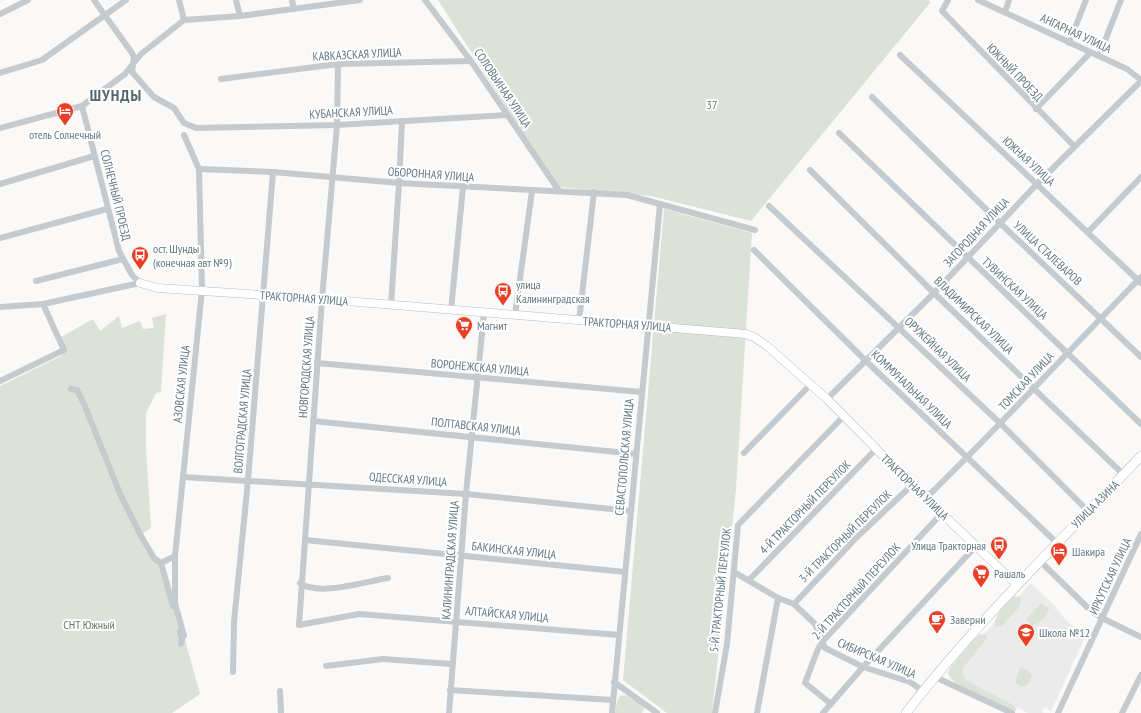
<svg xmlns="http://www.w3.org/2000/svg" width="1141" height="713" font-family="'PT Sans Narrow',sans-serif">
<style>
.built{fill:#eaebea}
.green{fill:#dce2d8}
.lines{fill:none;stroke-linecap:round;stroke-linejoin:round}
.secondary-casing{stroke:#b7bec1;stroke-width:9}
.primary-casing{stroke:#b8bec0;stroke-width:10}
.street{stroke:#c4cacd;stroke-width:6}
.secondary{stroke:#fff;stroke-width:8}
.primary{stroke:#fff;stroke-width:9}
.labels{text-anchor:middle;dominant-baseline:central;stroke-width:4;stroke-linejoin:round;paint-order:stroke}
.street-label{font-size:12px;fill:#637983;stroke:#fff}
.park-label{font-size:12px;fill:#6a7a63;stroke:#fff}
.poi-label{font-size:12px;fill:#637983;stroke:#fff;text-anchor:start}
.district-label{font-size:16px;font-weight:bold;letter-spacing:1px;fill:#56666e;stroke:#fff}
</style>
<rect width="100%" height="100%" fill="#faf9f7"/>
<path class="built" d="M 1031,583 L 1056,607 L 1055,608 L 1061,613 L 1060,614 L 1069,623 L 1086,635 L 1051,711 L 1045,707 L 1042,712 L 1044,713 L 1028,713 L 970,685 L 968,688 L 952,680 L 947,674 Z"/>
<g class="green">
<path d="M 438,0 L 929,0 L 930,3 L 751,221 L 651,196 L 557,187 Z"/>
<path d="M 664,209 L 752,233 L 736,490 L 712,713 L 667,713 L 623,680 Z"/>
<path d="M 166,314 L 161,392 L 156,393 L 146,413 L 146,448 L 151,528 L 142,534 L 151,553 L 166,571 L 200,694 L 172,713 L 0,713 L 0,386 L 61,356 L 65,352 L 61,337 L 93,319 L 100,331 L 119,316 L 122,328 L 140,321 L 143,329 L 154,328 L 152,318 Z"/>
<path d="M 1014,596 L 1021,597 L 1020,606 L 1001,627 L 995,626 C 993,615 1007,603 1014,596 Z"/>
<path d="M 1041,603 L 1049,608 C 1048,615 1039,625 1032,626 L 1026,619 Z"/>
<path d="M 980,634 L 986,635 L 987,638 L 962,669 L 964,678 L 971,683 L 1013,705 L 1017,709 L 1015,711 L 1002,707 L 958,686 L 948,673 L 950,668 L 971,642 Z"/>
<path d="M 1020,668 L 1026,669 L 1032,675 C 1030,683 1028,686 1020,687 L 1015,681 Z"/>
<path d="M 626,695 L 645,706 L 642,713 L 615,713 L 617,702 L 620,696 Z"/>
</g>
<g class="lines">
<g class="secondary-casing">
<path id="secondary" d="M 140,283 L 157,288 L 322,299 L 746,334 L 754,337 L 767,346 L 827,399 L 912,485 L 1017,585"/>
</g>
<g class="primary-casing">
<path id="primary" d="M 906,713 C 977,621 1061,541 1141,456"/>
</g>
<g class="street">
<path d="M 94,0 L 132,53 L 134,57 L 132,72 L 154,97 L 174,108 L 184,123 L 196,128 L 337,125 L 507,115"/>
<path d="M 179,0 L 184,20"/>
<path d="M 236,0 L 240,16"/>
<path d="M 292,0 L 294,9"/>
<path d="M 425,0 L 471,61 L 559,191"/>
<path d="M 948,0 L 942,11 L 1074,146"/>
<path d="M 978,0 L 1127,69 L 1141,80"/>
<path d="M 1005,12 L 1009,0"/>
<path d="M 0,14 L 28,0"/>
<path d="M 1069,43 L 1086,0"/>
<path d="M 900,55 L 1141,283"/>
<path d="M 1099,56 L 1121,0"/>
<path d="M 338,64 L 337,125 L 322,299 L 299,625 L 359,614 L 619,635"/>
<path d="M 0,73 L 42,60 L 126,0"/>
<path d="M 221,79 L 338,64 L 471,61"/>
<path d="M 872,97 L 1000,223 L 1141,357"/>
<path d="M 82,106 L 119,251 L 132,275 L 140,283"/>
<path d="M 1036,109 L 1090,53"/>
<path d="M 0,128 L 82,106 L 125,74 L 141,54 L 184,20 L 240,16 L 360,0"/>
<path d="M 839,133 L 1141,424"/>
<path d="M 184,135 L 199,169 L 202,290 L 175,556 L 175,603 L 184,636"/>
<path d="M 199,169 L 273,172 L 399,183 L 627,195 L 755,230"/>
<path d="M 810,170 L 934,293 L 1124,475"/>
<path d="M 0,184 L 94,156"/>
<path d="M 769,206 L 1001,424 L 1088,511"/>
<path d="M 1088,232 L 1141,177"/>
<path d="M 0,238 L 107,209"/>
<path d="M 754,250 L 866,361 L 1057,543"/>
<path d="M 36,281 L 123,259"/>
<path d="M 391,305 L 399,183 L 402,121"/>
<path d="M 0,307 L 43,304 L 140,283"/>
<path d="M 451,310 L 463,187"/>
<path d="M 515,315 L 532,191"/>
<path d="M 579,321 L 594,192"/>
<path d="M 317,363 L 641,392"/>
<path d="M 0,381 L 64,350 L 43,304"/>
<path d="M 71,389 L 77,390 L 84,404 L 121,496 L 141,536 L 154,558 L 161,563 L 173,606"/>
<path d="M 827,399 L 934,293 L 1037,184 L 1141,81"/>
<path d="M 313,421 L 636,454"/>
<path d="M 744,453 L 811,384"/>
<path d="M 183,477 L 466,494 L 630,511"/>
<path d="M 926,498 C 1000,426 1069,350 1141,277"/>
<path d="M 305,540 L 625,572"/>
<path d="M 1040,561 L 1090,610 L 1102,618 L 1141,637"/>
<path d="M 161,563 L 175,556"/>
<path d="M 734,572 L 778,598 L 794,604 L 815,624 L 825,648 L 863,667 L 910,682 L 923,691"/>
<path d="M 749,580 L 876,449"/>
<path d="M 300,583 C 319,597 366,581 388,578"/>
<path d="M 794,604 L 857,537 L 912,485"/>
<path d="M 180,632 L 182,640 L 181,644"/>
<path d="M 326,666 L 383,659 L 451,664"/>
<path d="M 233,672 L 234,622 L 248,480 L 273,172"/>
<path d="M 935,677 L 1012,713"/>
<path d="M 614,682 L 657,713"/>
<path d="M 450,690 L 613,700"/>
<path d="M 280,691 L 281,713"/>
<path d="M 831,704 L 805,683 L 818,649 L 823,641 L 942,513"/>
<path d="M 449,713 L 466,494 L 484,313"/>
<path d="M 612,713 L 660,204"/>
<path d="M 715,713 L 727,644 L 738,525 L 844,416"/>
<path d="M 757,713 L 778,598"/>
<path d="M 823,713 L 863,667 L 976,546"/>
<path d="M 1058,713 L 1141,534"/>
<path d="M 1122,713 L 1141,675"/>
</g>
<use href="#secondary" class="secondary"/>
<use href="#primary" class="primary"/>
</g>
<defs>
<g id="hotel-pin" transform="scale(0.9)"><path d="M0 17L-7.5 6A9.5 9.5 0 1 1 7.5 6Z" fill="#ea3f27" stroke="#fff"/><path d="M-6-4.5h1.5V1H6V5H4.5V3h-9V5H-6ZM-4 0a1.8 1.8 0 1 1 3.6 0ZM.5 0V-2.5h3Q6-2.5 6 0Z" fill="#fff"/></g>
<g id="bus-pin" transform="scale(0.9)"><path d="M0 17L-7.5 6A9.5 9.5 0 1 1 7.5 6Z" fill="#ea3f27" stroke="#fff"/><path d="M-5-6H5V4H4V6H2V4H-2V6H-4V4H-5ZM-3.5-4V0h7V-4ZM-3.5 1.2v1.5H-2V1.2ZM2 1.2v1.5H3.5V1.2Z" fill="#fff"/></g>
<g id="supermarket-pin" transform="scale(0.9)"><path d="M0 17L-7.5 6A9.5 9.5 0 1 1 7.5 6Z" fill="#ea3f27" stroke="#fff"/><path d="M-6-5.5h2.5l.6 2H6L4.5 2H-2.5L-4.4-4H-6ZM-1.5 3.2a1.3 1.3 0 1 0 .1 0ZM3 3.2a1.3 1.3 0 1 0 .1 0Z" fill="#fff"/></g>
<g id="cafe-pin" transform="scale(0.9)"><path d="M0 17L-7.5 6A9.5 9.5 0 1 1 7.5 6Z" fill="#ea3f27" stroke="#fff"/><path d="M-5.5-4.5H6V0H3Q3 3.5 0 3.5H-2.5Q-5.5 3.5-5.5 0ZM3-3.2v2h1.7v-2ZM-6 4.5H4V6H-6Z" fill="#fff"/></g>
<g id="school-pin" transform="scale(0.9)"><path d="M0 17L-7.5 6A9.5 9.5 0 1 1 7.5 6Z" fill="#ea3f27" stroke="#fff"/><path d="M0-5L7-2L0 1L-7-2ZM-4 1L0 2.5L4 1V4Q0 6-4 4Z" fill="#fff"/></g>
</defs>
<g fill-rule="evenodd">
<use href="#hotel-pin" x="65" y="111"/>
<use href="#bus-pin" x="140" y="255"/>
<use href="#bus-pin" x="503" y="291"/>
<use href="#supermarket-pin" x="464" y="325"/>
<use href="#bus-pin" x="999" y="545"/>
<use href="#hotel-pin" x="1059" y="551"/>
<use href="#supermarket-pin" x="981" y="573"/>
<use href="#cafe-pin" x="937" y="619"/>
<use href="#school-pin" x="1026" y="632"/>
</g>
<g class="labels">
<g class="street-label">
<text transform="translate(1076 33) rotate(25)">АНГАРНАЯ УЛИЦА</text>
<text transform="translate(357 54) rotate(-3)">КАВКАЗСКАЯ УЛИЦА</text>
<text transform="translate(1015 72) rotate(46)">ЮЖНЫЙ ПРОЕЗД</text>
<text transform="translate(503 88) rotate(56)">СОЛОВЬИНАЯ УЛИЦА</text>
<text transform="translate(351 112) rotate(-3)">КУБАНСКАЯ УЛИЦА</text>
<text transform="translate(1029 161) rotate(43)">ЮЖНАЯ УЛИЦА</text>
<text transform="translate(431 174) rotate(4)">ОБОРОННАЯ УЛИЦА</text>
<text transform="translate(116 195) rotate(76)">СОЛНЕЧНЫЙ ПРОЕЗД</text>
<text transform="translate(976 232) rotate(-47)">ЗАГОРОДНАЯ УЛИЦА</text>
<text transform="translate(1048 253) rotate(43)">УЛИЦА СТАЛЕВАРОВ</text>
<text transform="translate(1015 288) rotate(43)">ТУВИНСКАЯ УЛИЦА</text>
<text transform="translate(304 298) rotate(4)">ТРАКТОРНАЯ УЛИЦА</text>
<text transform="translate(974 315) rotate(44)">ВЛАДИМИРСКАЯ УЛИЦА</text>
<text transform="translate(627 324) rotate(4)">ТРАКТОРНАЯ УЛИЦА</text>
<text transform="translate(938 349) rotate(44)">ОРУЖЕЙНАЯ УЛИЦА</text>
<text transform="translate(306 367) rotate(-86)">НОВГОРОДСКАЯ УЛИЦА</text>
<text transform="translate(480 367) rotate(5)">ВОРОНЕЖСКАЯ УЛИЦА</text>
<text transform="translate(1026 381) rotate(-47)">ТОМСКАЯ УЛИЦА</text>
<text transform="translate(181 384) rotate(-84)">АЗОВСКАЯ УЛИЦА</text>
<text transform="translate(912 389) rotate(44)">КОММУНАЛЬНАЯ УЛИЦА</text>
<text transform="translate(242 421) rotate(-85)">ВОЛГОГРАДСКАЯ УЛИЦА</text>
<text transform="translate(476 426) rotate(6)">ПОЛТАВСКАЯ УЛИЦА</text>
<text transform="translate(624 457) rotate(-85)">СЕВАСТОПОЛЬСКАЯ УЛИЦА</text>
<text transform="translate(408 479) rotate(4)">ОДЕССКАЯ УЛИЦА</text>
<text transform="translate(915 487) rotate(44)">ТРАКТОРНАЯ УЛИЦА</text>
<text transform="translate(1095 504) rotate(-45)">УЛИЦА АЗИНА</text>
<text transform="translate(805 507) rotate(-46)">4-Й ТРАКТОРНЫЙ ПЕРЕУЛОК</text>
<text transform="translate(845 536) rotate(-45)">3-Й ТРАКТОРНЫЙ ПЕРЕУЛОК</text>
<text transform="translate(514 550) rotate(6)">БАКИНСКАЯ УЛИЦА</text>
<text transform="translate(450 560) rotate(-86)">КАЛИНИНГРАДСКАЯ УЛИЦА</text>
<text transform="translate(1110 576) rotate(-65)">ИРКУТСКАЯ УЛИЦА</text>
<text transform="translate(720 590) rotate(-84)">5-Й ТРАКТОРНЫЙ ПЕРЕУЛОК</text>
<text transform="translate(856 591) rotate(-48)">2-Й ТРАКТОРНЫЙ ПЕРЕУЛОК</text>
<text transform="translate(507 614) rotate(5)">АЛТАЙСКАЯ УЛИЦА</text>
<text transform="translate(877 658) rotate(23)">СИБИРСКАЯ УЛИЦА</text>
</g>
<g class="park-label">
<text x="712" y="104">37</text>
<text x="89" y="624">СНТ Южный</text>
</g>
<g class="poi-label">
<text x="65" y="134" text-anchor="middle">отель Солнечный</text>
<text x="153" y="248">ост. Шунды<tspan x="153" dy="14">(конечная авт №9)</tspan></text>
<text x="516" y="284">улица<tspan x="516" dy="14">Калининградская</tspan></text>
<text x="477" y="325">Магнит</text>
<text x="986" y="545" text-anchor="end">Улица Тракторная</text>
<text x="1072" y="551">Шакира</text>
<text x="994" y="573">Рашаль</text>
<text x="950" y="619">Заверни</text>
<text x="1039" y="632">Школа №12</text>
</g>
<g class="district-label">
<text x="116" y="95">ШУНДЫ</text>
</g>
</g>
</svg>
